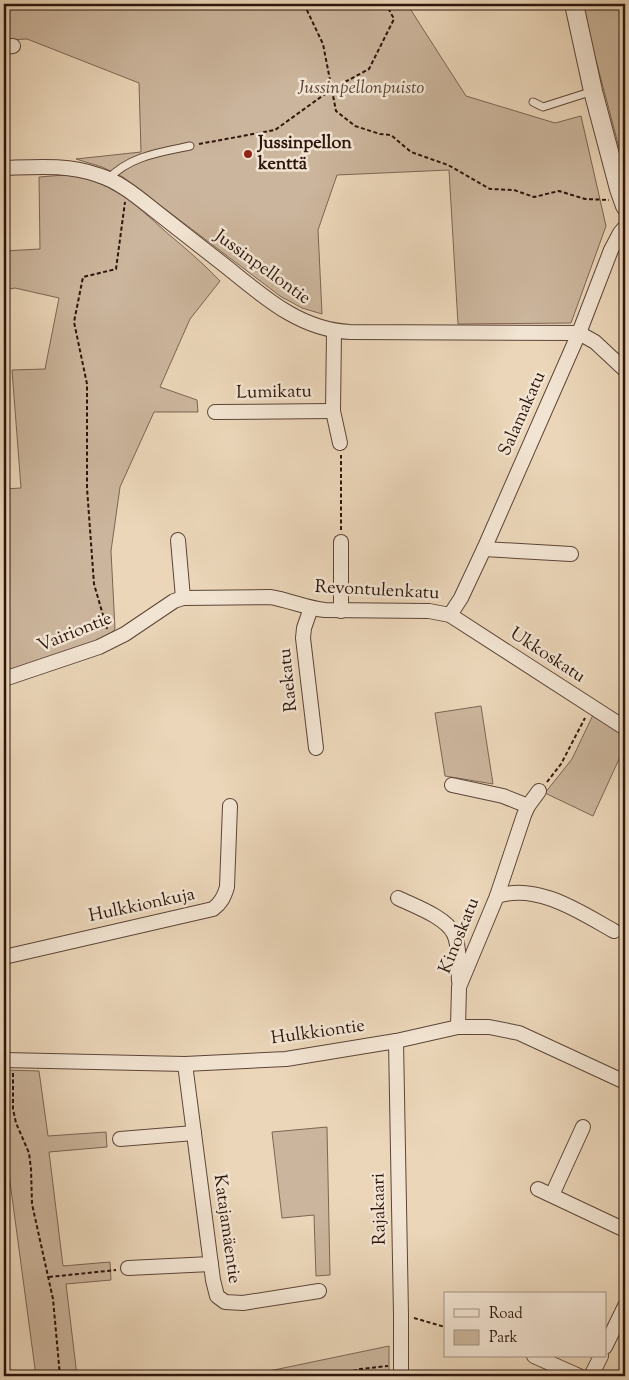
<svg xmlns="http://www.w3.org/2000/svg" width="629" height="1380" font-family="'Sorts Mill Goudy',serif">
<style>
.green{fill:#cbb59c;stroke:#7c6554}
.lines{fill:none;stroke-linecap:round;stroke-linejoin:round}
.service-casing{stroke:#5c4537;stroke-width:9}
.minor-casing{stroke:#5c4537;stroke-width:16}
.tertiary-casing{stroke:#5c4537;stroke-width:20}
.path{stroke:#2d150c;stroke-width:2;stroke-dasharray:4 2.5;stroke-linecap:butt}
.service{stroke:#f2e4d2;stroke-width:7}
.minor{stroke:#f2e4d2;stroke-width:14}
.tertiary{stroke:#f2e4d2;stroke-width:18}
.poi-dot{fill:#8f2418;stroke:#f2e4d2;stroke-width:2}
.labels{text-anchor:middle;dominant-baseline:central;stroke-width:5;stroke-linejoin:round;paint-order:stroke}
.park-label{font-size:18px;font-style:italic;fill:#5c4537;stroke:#f2e4d2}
.poi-label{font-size:18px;font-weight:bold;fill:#2d150c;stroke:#f2e4d2;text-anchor:start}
.street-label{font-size:18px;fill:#2d150c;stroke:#f2e4d2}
</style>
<rect width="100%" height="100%" fill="#ebd6b9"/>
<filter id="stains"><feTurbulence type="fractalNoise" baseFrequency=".004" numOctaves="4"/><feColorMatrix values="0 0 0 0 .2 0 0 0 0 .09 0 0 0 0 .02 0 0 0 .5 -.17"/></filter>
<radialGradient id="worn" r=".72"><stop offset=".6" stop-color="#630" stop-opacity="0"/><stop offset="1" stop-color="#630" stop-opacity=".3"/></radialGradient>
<g class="green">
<path d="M 4,4 L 407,4 L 466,96 L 555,123 L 581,116 L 606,226 L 571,323 L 458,324 L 449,170 L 337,175 L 318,230 L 322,314 L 302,308 L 280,296 L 123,177 L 102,167 L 76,159 L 141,152 L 139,83 L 27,39 L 4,40 Z"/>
<path d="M 582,4 L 625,4 L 625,170 L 584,15 Z"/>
<path d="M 65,175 C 109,179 135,204 166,232 C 185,248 203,263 220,281 L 190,319 L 160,387 L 197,400 L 198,412 L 154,412 L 120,487 L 111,551 L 115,629 L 106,639 L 4,672 L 4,489 L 21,488 L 12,370 L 45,369 L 59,298 L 15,288 L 4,290 L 4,251 L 40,249 L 39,177 Z"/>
<path d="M 481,706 L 493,784 L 445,776 L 435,713 Z"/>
<path d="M 593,715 L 625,737 L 625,746 L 593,816 L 545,793 L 572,759 Z"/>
<path d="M 4,1070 L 39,1071 L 48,1136 L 106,1132 L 107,1147 L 49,1152 L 63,1266 L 110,1262 L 111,1280 L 66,1284 L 77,1376 L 36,1376 L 4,1137 Z"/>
<path d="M 327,1127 L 330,1275 L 316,1276 L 314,1215 L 282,1218 L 272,1132 Z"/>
<path d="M 389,1346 L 389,1372 L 370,1376 L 245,1376 Z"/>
</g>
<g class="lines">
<g class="service-casing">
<g id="service">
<path d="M 533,102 L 543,107 L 593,91"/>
<path d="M 108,179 C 130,156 161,152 190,146"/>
</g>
</g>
<g class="minor-casing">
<g id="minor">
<path d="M 4,47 L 13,46"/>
<path d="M 4,168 C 35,167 68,164 98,175 C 121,182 140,199 159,214 C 182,232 205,250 228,268 C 265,298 301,330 350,332 L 579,333 L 595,342 L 625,370"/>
<path d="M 334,331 L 333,411 L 340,443"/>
<path d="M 215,412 L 333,411"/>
<path d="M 178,540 L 183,598"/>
<path d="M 341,542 L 341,611"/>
<path d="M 484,549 L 571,554"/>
<path d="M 311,608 L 304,628 L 303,638 L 316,748"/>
<path d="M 450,615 L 461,598 L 484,549 L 579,333 L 611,250 L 620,233 L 625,227"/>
<path d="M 4,679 L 99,647 L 125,634 L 174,601 L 183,598 L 270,597 C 289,600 306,608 325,610 L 429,611 L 450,615 L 625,728"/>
<path d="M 452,785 L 503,796 L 528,806"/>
<path d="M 497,896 L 524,815 L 528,806 L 539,791"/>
<path d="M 398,898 C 414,906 446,917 454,934 C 460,947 458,966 459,981"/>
<path d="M 4,957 L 213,909 C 221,903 224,897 227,887 L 230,806"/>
<path d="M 458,1027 L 459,987 L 497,896 C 538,883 580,912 614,931"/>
<path d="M 396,1041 L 401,1315 L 401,1376"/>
<path d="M 4,1060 L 185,1064 L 286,1059 L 396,1041 L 458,1027 L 489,1027 L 519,1033 L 625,1082"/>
<path d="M 185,1064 L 213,1280 L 217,1296 L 225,1302 L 243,1303 L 319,1291"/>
<path d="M 120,1139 L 194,1133"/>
<path d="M 538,1189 L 625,1230"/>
<path d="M 552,1195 L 583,1127"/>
<path d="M 128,1268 L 211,1264"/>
<path d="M 605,1347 L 625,1306"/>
<path d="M 534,1356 L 579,1376"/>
<path d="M 591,1376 L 601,1356"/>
</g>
</g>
<g class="tertiary-casing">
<path id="tertiary" d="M 574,4 L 593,91 L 619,189 L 625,206"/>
</g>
<g class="path">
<path d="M 304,4 L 323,44 L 336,111 L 355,126 L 380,134 L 391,135 L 411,152 L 448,165 L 490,189 L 514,190 L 534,197 L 559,191 L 585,199 L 609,200"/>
<path d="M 199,144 L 275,130 L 332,89 L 369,69 L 394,19 L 386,4"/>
<path d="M 341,530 L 341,455"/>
<path d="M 107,629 L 94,584 L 87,488 L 87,384 L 74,322 L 83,277 L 116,269 L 125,202"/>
<path d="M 547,782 L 561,764 L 585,718"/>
<path d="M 13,1073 L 13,1109 L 16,1123 L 29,1153 L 31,1169 L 32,1204 L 53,1299 L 60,1376"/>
<path d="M 49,1277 L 116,1270"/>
<path d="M 414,1318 L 445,1327"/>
<path d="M 334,1376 L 360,1369 L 388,1366"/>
</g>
<use href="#service" class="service"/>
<use href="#minor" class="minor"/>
<use href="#tertiary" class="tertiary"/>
</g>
<circle class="poi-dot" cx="248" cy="154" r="5"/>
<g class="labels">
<g class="park-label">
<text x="361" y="89">Jussinpellonpuisto</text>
</g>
<g class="poi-label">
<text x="258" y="144">Jussinpellon<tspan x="258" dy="21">kenttä</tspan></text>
</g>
<g class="street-label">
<text transform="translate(262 268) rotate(36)">Jussinpellontie</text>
<text transform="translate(274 393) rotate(-1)">Lumikatu</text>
<text transform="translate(523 414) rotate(-66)">Salamakatu</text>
<text transform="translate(377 591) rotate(3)">Revontulenkatu</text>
<text transform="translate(75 633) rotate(-22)">Vairiontie</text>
<text transform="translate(547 656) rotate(33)">Ukkoskatu</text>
<text transform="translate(289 680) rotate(-96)">Raekatu</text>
<text transform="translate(142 906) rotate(-12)">Hulkkionkuja</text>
<text transform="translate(460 936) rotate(-68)">Kinoskatu</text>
<text transform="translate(318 1033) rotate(-8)">Hulkkiontie</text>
<text transform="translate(380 1209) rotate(-91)">Rajakaari</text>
<text transform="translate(226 1229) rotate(82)">Katajamäentie</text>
</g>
</g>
<rect width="629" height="1380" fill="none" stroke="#ebd6b9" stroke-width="20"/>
<rect x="5" y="5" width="619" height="1370" fill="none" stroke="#2d150c" stroke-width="2.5"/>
<rect x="10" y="10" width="609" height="1360" fill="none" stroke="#2d150c"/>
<rect x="444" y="1292" width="162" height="65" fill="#f2e4d2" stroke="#a39183"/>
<rect x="454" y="1309" width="25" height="8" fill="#f2e4d2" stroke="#a39183"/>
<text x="489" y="1318" font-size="15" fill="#2d150c">Road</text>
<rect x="454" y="1330" width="25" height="15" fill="#cbb59c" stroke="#a39183"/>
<text x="489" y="1342" font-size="15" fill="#2d150c">Park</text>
<rect width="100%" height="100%" filter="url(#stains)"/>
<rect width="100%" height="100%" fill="url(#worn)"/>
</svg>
